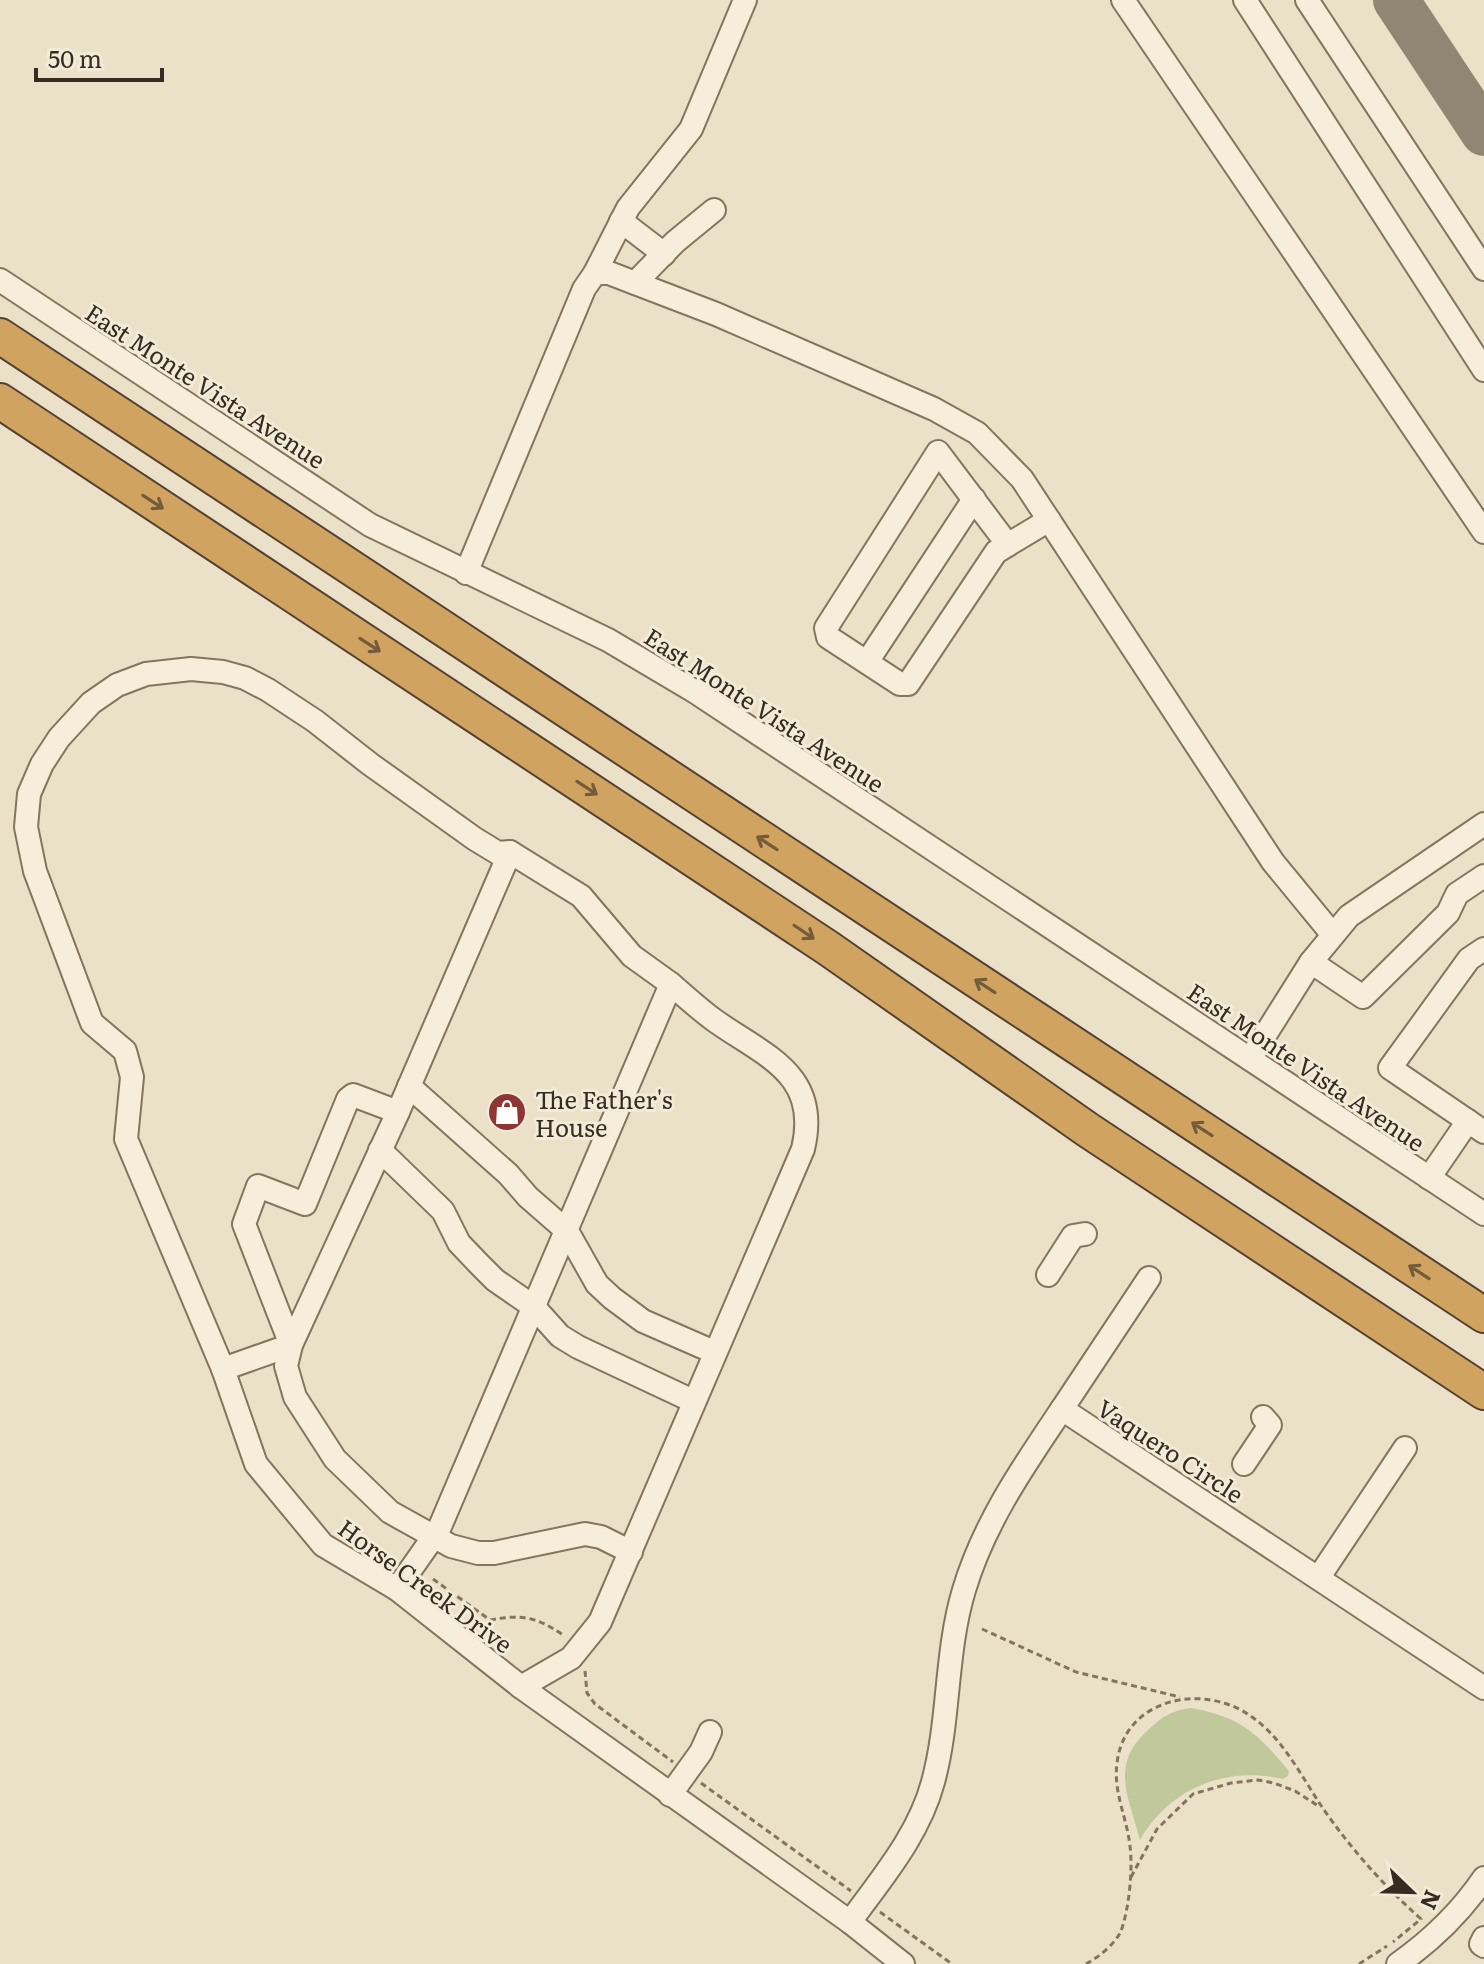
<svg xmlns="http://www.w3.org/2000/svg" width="1484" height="1964" font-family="Literata,serif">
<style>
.green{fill:#c1c89c}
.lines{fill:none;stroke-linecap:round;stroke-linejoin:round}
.taxiway{stroke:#908674;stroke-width:46}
.minor-casing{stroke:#85745e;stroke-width:26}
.highway-casing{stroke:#534232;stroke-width:38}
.path{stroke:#85745e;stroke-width:3;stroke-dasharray:6 4;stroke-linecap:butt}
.minor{stroke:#f6eeda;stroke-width:22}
.highway{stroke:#d1a361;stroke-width:34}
.oneway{stroke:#745c3b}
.labels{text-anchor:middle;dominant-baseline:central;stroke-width:6;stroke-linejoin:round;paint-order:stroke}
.street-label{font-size:24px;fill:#362c21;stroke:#f2ebd7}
.poi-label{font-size:24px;fill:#362c21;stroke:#f2ebd7;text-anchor:start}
</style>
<rect width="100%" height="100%" fill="#eae1c8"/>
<path class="green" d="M 1191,1708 C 1241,1717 1257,1733 1289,1771 L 1288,1776 L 1283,1779 C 1225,1766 1170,1788 1140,1840 C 1129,1797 1109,1765 1148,1730 C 1162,1717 1172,1710 1191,1708 Z"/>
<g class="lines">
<path class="taxiway" d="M 1396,0 L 1484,133"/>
<g class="minor-casing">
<g id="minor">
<path d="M 1123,0 L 1484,532"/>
<path d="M 1245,0 L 1484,370"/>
<path d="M 1307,0 L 1484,269"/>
<path d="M 621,221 L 664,254"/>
<path d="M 595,273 L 628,208 L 691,129 L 745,0"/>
<path d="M 0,280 L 370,525 L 608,640 L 694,691 L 1484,1214"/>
<path d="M 635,283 L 675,242 L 714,210"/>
<path d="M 1008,545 L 938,452 L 826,628 L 828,637 L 900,684 L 908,684 L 996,552 L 1049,520"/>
<path d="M 466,573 L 584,289 L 595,273 L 609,273 L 716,314 L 934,409 L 977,433 L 1022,479 L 1273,862 L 1333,935"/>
<path d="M 867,662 L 974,499"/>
<path d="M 510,852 L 498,853 L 475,839 L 370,764 L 315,721 L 268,690 L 245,678 L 223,672 L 191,669 L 146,674 L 117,685 L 91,703 L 59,738 L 42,764 L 29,794 L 26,827 L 35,871 L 92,1023 L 125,1051 L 132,1077 L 126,1139 L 223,1369 L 256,1464 L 323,1545 L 397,1589 L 521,1687 L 850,1922 L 903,1964"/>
<path d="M 1484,949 L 1469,959 L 1390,1068 L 1484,1132"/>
<path d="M 1311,962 L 1363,997 L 1448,913 L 1457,894 L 1484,876"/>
<path d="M 1250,1059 L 1311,962 L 1349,916 L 1484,824"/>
<path d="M 409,1086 L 508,1174 L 528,1197 L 567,1231 L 597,1284 L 612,1298 L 643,1321 L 714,1352"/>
<path d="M 398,1112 L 291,1345 L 286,1366 L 295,1397 L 335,1459 L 390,1512 L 451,1546 L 478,1553 L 494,1553 L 585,1534 L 601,1537 L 631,1552"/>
<path d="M 380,1150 L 443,1211 L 459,1243 L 480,1265 L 495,1280 L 534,1307 L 560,1336 L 578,1347 L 693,1401"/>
<path d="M 1429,1178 L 1468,1121"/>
<path d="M 1048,1275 L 1073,1236 L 1085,1234"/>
<path d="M 223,1369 L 291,1345 L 244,1224 L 258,1186 L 305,1204 L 348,1099 L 353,1095 L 398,1112 L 510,852 L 581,896 L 632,956 L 671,984 L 439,1529 L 397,1589"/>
<path d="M 1062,1409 L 1149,1278"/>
<path d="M 1244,1464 L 1270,1425 L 1263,1417"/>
<path d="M 1319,1577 L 1405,1448"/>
<path d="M 521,1687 L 571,1658 L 600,1622 L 803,1149 C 821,1073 764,1056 714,1020 C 699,1009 685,996 671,984"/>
<path d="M 670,1795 L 701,1752 L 710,1732"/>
<path d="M 850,1922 C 881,1879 919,1835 933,1782 C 950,1720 945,1653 964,1590 C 984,1523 1023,1467 1062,1409 L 1484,1688"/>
<path d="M 1484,1938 L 1481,1944 L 1484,1946"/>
<path d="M 1398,1964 C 1432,1940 1461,1912 1484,1878"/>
</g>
</g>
<g class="highway-casing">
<g id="highway">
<path d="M 0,336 L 1484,1315"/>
<path d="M 0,401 L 828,948 L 1088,1130 L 1484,1392"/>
</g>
</g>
<g class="path">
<path d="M 433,1579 L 490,1620 C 522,1614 537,1617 563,1635"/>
<path d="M 982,1629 L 1076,1672 L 1180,1697"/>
<path d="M 585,1671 L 587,1693 L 595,1704 L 673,1762"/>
<path d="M 701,1783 L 851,1891"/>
<path d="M 1131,1877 L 1157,1829 L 1193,1794 L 1231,1783 L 1258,1780 L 1274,1783 L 1295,1791 L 1320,1807"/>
<path d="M 880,1912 L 952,1964"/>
<path d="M 1086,1964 C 1099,1957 1115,1944 1121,1931 C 1129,1909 1133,1870 1130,1846 C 1127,1818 1113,1792 1117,1763 C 1124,1703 1191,1685 1239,1709 C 1280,1730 1300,1775 1324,1810 C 1353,1851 1384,1886 1421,1919 L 1393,1942"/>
<path d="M 1359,1964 L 1387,1946"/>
</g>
<use href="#minor" class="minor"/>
<use href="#highway" class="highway"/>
</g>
<defs><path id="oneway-shaft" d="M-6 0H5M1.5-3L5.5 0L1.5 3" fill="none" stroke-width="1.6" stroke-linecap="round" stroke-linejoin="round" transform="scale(2)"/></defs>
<g class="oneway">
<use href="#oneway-shaft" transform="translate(153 502) rotate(33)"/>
<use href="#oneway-shaft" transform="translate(370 645) rotate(33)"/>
<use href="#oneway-shaft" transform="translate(587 788) rotate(33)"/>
<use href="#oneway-shaft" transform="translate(767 843) rotate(-147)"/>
<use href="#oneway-shaft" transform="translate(804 932) rotate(34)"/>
<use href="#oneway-shaft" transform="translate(985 986) rotate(-147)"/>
<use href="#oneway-shaft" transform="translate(1202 1129) rotate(-147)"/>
<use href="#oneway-shaft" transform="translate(1419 1272) rotate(-147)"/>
</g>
<defs>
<g id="shop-disc" transform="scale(2)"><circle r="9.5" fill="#8e3634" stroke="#f2ebd7"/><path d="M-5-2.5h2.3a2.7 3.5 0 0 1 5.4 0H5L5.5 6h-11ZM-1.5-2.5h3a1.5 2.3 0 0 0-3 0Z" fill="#fff"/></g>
</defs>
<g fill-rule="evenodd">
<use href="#shop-disc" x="507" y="1112"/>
</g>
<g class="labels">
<g class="street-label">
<text transform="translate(206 385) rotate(33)">East Monte Vista Avenue</text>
<text transform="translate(765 709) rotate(33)">East Monte Vista Avenue</text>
<text transform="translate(1307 1066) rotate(34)">East Monte Vista Avenue</text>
<text transform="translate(1171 1450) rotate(33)">Vaquero Circle</text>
<text transform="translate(426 1585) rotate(36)">Horse Creek Drive</text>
</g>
<g class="poi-label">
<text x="535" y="1098">The Father's<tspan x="535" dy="28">House</tspan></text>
</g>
</g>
<g transform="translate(1412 1892) rotate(113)" stroke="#f2ebd7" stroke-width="6" paint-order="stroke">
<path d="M0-6L14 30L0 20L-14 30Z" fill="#362c21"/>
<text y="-12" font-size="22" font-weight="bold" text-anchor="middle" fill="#362c21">N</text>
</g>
<path d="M36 68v12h126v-12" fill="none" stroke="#362c21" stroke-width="4"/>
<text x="48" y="68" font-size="24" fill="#362c21" stroke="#f2ebd7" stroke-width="6" paint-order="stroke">50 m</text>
</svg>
